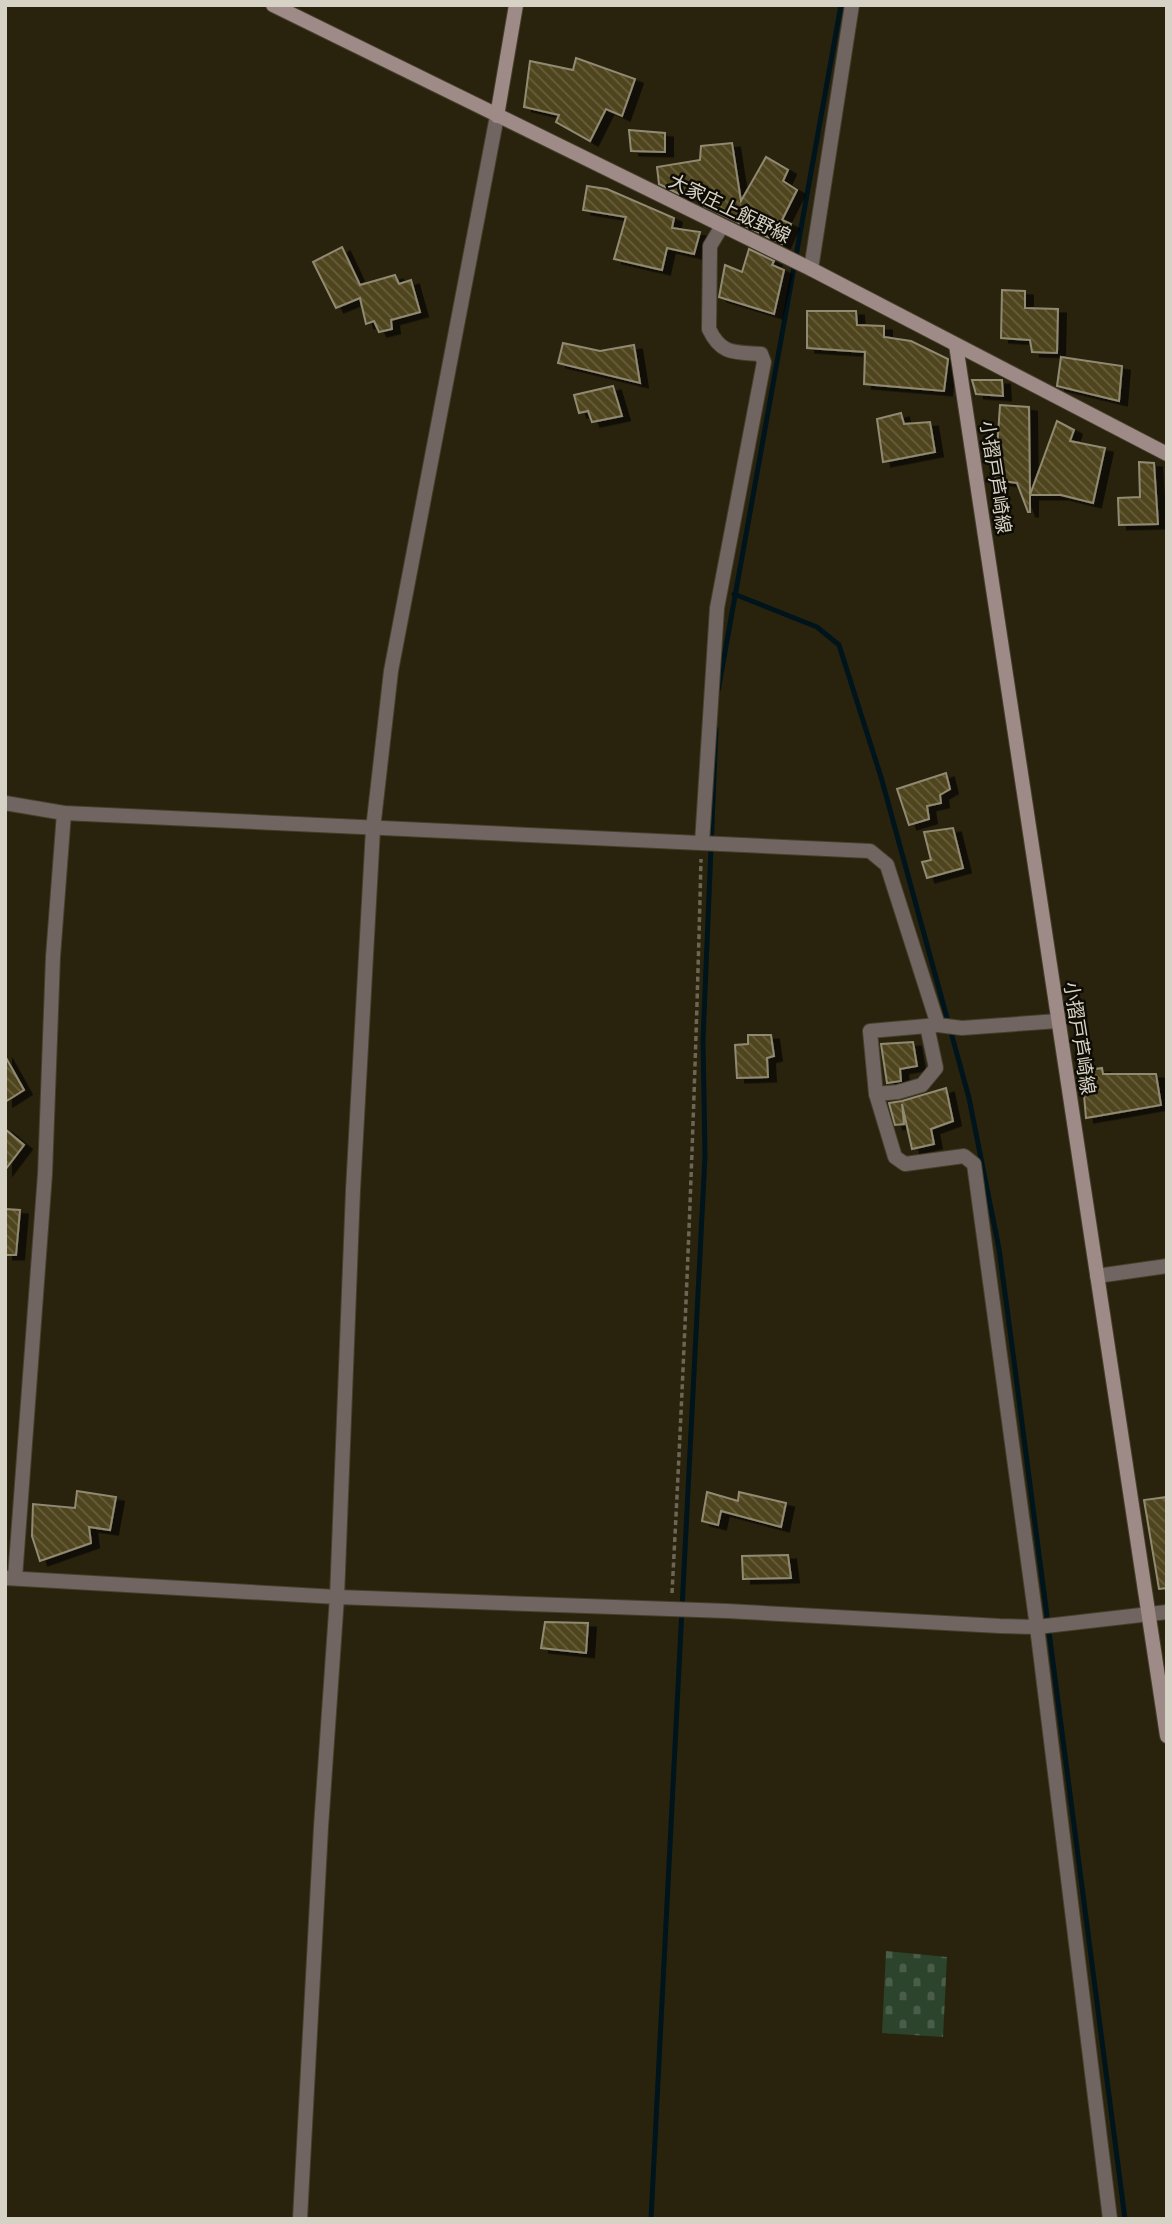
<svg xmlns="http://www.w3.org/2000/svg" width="1172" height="2224" font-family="'DejaVu Sans','Noto Sans JP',sans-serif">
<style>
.cemetery{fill:url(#cemetery-stones)}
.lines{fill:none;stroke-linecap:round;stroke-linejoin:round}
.stream{stroke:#00141c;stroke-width:5}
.building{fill:url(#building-back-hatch);stroke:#918a72;stroke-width:2;filter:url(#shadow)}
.street-casing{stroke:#453f2b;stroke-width:16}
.secondary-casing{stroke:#453f2b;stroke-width:16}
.path{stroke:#6c6654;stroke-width:3.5;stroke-dasharray:5 3.5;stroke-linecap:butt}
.street{stroke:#716562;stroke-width:14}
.secondary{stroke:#9e8a86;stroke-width:14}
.labels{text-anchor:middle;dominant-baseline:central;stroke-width:5;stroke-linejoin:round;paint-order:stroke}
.street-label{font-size:19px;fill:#d6d2c5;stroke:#0f0c05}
</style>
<defs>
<pattern id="cemetery-stones" width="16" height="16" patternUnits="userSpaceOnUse" patternTransform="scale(1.75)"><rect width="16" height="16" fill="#2c432c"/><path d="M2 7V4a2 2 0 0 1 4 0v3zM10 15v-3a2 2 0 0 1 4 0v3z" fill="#4a5d49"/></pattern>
<pattern id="building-back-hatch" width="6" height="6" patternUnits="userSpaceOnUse" patternTransform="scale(1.75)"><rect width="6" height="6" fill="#50441f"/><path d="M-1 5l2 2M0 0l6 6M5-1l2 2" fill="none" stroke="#685e3e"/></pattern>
<filter id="shadow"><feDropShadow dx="8" dy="4.5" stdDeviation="0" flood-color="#0009"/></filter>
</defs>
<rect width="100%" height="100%" fill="#29230e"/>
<path class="cemetery" d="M 886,1951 L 947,1957 L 943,2037 L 882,2033 Z"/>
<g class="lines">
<g class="stream">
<path d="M 734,594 L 817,627 L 839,645 L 881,777 L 969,1098 L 999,1249 L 1011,1338 L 1125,2219"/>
<path d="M 718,691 L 841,5"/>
<path d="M 651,2219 L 705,1156 L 703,1039 L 716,729"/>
</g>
</g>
<g class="building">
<path d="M 576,58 L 635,79 L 622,116 L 606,109 L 590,141 L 556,122 L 559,115 L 524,107 L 530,61 L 573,70 Z"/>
<path d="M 629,130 L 665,133 L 665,152 L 631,151 Z"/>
<path d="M 732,143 L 741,201 L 766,157 L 788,170 L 783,181 L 797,190 L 782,220 L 791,224 L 782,244 L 704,206 L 712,192 L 679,194 L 659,184 L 657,167 L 700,160 L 701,146 Z"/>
<path d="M 587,186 L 607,189 L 674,218 L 672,228 L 700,232 L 694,254 L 667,248 L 662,270 L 614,259 L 626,217 L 583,210 Z"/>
<path d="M 342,247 L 360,285 L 395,275 L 399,284 L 411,280 L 420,312 L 391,320 L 392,329 L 379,332 L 374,321 L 366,324 L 360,298 L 336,308 L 313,262 Z"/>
<path d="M 749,249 L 774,261 L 772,265 L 784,270 L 774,314 L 719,297 L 725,265 L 742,272 Z"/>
<path d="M 1002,290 L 1025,291 L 1025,308 L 1058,309 L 1057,353 L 1032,352 L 1030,340 L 1001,338 Z"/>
<path d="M 807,311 L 856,311 L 857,325 L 884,326 L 884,337 L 911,341 L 948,359 L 944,391 L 864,384 L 865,352 L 807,348 Z"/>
<path d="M 563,343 L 600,351 L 634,345 L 640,383 L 558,363 Z"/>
<path d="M 1061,357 L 1122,366 L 1119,401 L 1057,386 Z"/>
<path d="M 972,380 L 1002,380 L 1003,396 L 976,394 Z"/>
<path d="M 613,386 L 622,416 L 592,422 L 588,411 L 579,413 L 574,395 Z"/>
<path d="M 1000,405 L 1029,407 L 1030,495 L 1057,421 L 1074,430 L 1070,441 L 1105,448 L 1093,503 L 1061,495 L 1030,495 L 1030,512 L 1028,512 L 1017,483 L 995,480 Z"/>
<path d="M 901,413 L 904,424 L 930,422 L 935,452 L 883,462 L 877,419 Z"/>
<path d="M 1139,462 L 1154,463 L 1158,524 L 1119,525 L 1118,498 L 1140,497 Z"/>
<path d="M 946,773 L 950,789 L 940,795 L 941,803 L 927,806 L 929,819 L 909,825 L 897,789 Z"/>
<path d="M 953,828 L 963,868 L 927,878 L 922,862 L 931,860 L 924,832 Z"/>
<path d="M 748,1035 L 771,1035 L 774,1056 L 767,1058 L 768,1077 L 737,1078 L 735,1045 L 748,1044 Z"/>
<path d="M 913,1042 L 917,1066 L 900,1069 L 901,1081 L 887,1083 L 881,1044 Z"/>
<path d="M 5,1056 L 24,1090 L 5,1102 Z"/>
<path d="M 1102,1068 L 1103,1074 L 1156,1074 L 1161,1105 L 1086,1118 L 1082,1071 Z"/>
<path d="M 946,1088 L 953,1121 L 931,1129 L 934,1144 L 912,1149 L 902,1104 L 904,1124 L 895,1125 L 889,1103 L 902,1101 Z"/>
<path d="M 5,1129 L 24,1145 L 5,1170 Z"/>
<path d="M 5,1209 L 20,1210 L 16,1255 L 5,1255 Z"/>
<path d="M 77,1491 L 116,1497 L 110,1530 L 89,1527 L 91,1543 L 40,1561 L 32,1536 L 33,1504 L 75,1508 Z"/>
<path d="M 707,1492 L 738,1501 L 739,1492 L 786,1503 L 781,1527 L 721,1511 L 718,1525 L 702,1521 Z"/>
<path d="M 1167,1497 L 1167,1588 L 1159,1589 L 1144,1500 Z"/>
<path d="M 788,1555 L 791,1578 L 743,1579 L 742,1556 Z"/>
<path d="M 545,1622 L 588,1623 L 586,1653 L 541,1648 Z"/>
</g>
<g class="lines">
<g class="street-casing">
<g id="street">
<path d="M 811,269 L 852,5"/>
<path d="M 5,803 L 64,813 L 870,851 L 887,865 L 938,1025 L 962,1028 L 1058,1021"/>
<path d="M 702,843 L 717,608 L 764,362 L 761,354 C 735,352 721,355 709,329 L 710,246 L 722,226"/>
<path d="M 938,1025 L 870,1031 L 876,1094 L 895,1157 L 905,1164 L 964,1156 L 974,1164 L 1037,1627 L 1110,2219"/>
<path d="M 876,1094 L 898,1092 L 922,1085 L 936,1068 L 927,1026"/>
<path d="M 1097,1276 L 1167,1266"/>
<path d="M 5,1578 L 337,1597 L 727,1611 L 1000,1626 L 1037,1627 L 1167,1612"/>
<path d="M 15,1578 L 45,1174 L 53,957 L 64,813"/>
<path d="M 300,2219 L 321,1827 L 337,1597 L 353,1190 L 373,829 L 391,671 L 497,116"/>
</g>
</g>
<g class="secondary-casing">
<g id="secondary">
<path d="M 273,5 L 811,269 L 1167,454"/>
<path d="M 497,116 L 516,5"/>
<path d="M 956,345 L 1167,1736"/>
</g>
</g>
<path class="path" d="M 672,1593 C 685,1348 695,1104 701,859"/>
<use href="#street" class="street"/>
<use href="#secondary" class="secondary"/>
</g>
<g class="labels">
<g class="street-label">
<text transform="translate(730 208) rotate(26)">大家庄上飯野線</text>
<text transform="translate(996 477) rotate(81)">小摺戸芦崎線</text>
<text transform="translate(1080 1038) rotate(81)">小摺戸芦崎線</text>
</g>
</g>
<rect width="1172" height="2224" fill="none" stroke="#d6d2c5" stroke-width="14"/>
</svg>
